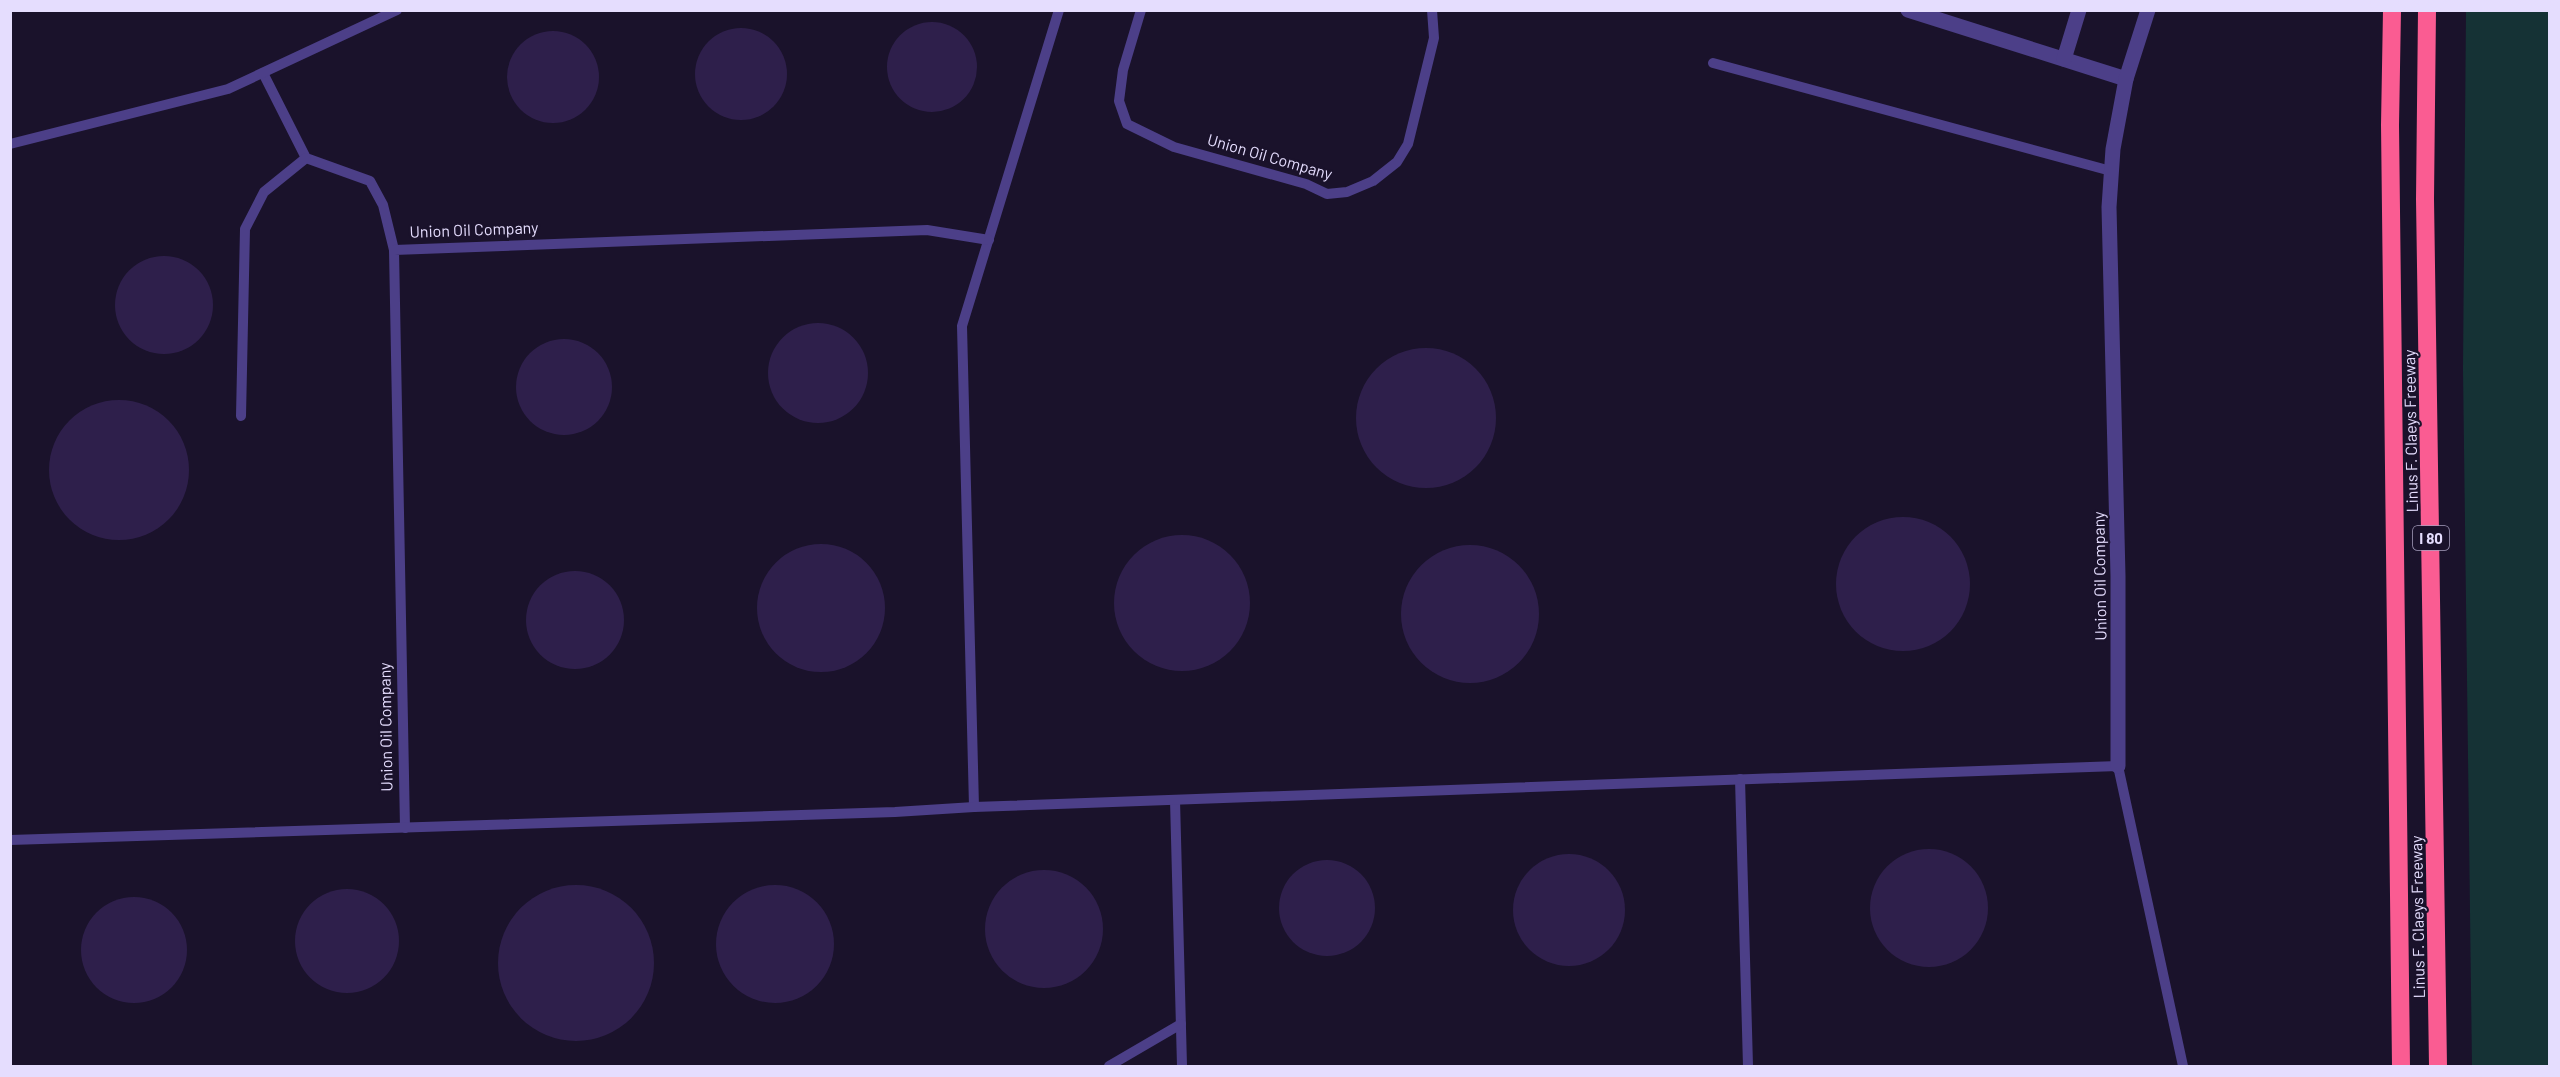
<svg xmlns="http://www.w3.org/2000/svg" width="2560" height="1077" font-family="Barlow,sans-serif">
<style>
.green{fill:#153235}
.building{fill:#2e1f4b}
.lines{fill:none;stroke-linecap:round;stroke-linejoin:round}
.service{stroke:#4c3f88;stroke-width:10}
.minor{stroke:#4c3f88;stroke-width:15}
.motorway{stroke:#fa5c92;stroke-width:18}
.labels{text-anchor:middle;dominant-baseline:central;stroke-width:4.5;stroke-linejoin:round;paint-order:stroke}
.shield{fill:#1a122b;stroke:#a8a0bf;stroke-width:1.5}
.shield-label{font-size:15px;font-weight:bold;fill:#e5ddfe}
.street-label{font-size:16px;fill:#e5ddfe;stroke:#1a122b}
</style>
<rect width="100%" height="100%" fill="#1a122b"/>
<path class="green" d="M 2466,11 L 2549,11 L 2549,1066 L 2472,1066 L 2463,369 Z"/>
<g class="building">
<circle cx="932" cy="67" r="45"/>
<circle cx="741" cy="74" r="46"/>
<circle cx="553" cy="77" r="46"/>
<circle cx="164" cy="305" r="49"/>
<circle cx="818" cy="373" r="50"/>
<circle cx="564" cy="387" r="48"/>
<circle cx="1426" cy="418" r="70"/>
<circle cx="119" cy="470" r="70"/>
<circle cx="1903" cy="584" r="67"/>
<circle cx="1182" cy="603" r="68"/>
<circle cx="821" cy="608" r="64"/>
<circle cx="1470" cy="614" r="69"/>
<circle cx="575" cy="620" r="49"/>
<circle cx="1929" cy="908" r="59"/>
<circle cx="1569" cy="910" r="56"/>
<circle cx="1327" cy="908" r="48"/>
<circle cx="1044" cy="929" r="59"/>
<circle cx="576" cy="963" r="78"/>
<circle cx="775" cy="944" r="59"/>
<circle cx="347" cy="941" r="52"/>
<circle cx="134" cy="950" r="53"/>
</g>
<g class="lines">
<g class="service">
<path d="M 1141,10 L 1123,70 L 1119,101 L 1127,124 L 1174,147 L 1306,184 L 1327,194 L 1347,192 L 1373,181 L 1397,162 L 1408,144 L 1434,38 L 1432,10"/>
<path d="M 1713,63 L 2111,171"/>
<path d="M 263,73 L 306,158 L 370,181 L 383,205 L 394,250"/>
<path d="M 10,144 L 228,89 L 397,10"/>
<path d="M 241,416 L 245,229 L 264,192 L 306,158"/>
<path d="M 1740,779 L 1748,1066"/>
<path d="M 1175,800 L 1182,1066"/>
<path d="M 974,807 L 962,326 L 1059,10"/>
<path d="M 405,828 L 394,250 L 927,230 L 989,240"/>
<path d="M 10,840 L 895,812 L 974,807 L 2118,766 L 2183,1066"/>
<path d="M 1109,1066 L 1181,1024"/>
</g>
<g class="minor">
<path d="M 1908,10 L 2126,79"/>
<path d="M 2064,59 L 2079,10"/>
<path d="M 2118,766 L 2118,576 L 2109,207 L 2113,149 L 2126,79 L 2148,10"/>
</g>
<g class="motorway">
<path d="M 2392,10 L 2390,125 L 2401,1066"/>
<path d="M 2427,10 L 2425,199 L 2438,1066"/>
</g>
</g>
<g class="labels">
<rect class="shield" x="2413" y="526" width="36" height="24" rx="4.5"/>
<g class="shield-label">
<text x="2431" y="538">I 80</text>
</g>
<g class="street-label">
<text transform="translate(1270 156) rotate(16)">Union Oil Company</text>
<text transform="translate(474 229) rotate(-2)">Union Oil Company</text>
<text transform="translate(2410 431) rotate(-91)">Linus F. Claeys Freeway</text>
<text transform="translate(2099 576) rotate(-91)">Union Oil Company</text>
<text transform="translate(385 727) rotate(-91)">Union Oil Company</text>
<text transform="translate(2417 917) rotate(-91)">Linus F. Claeys Freeway</text>
</g>
</g>
<rect width="2560" height="1077" fill="none" stroke="#e5ddfe" stroke-width="24"/>
</svg>
